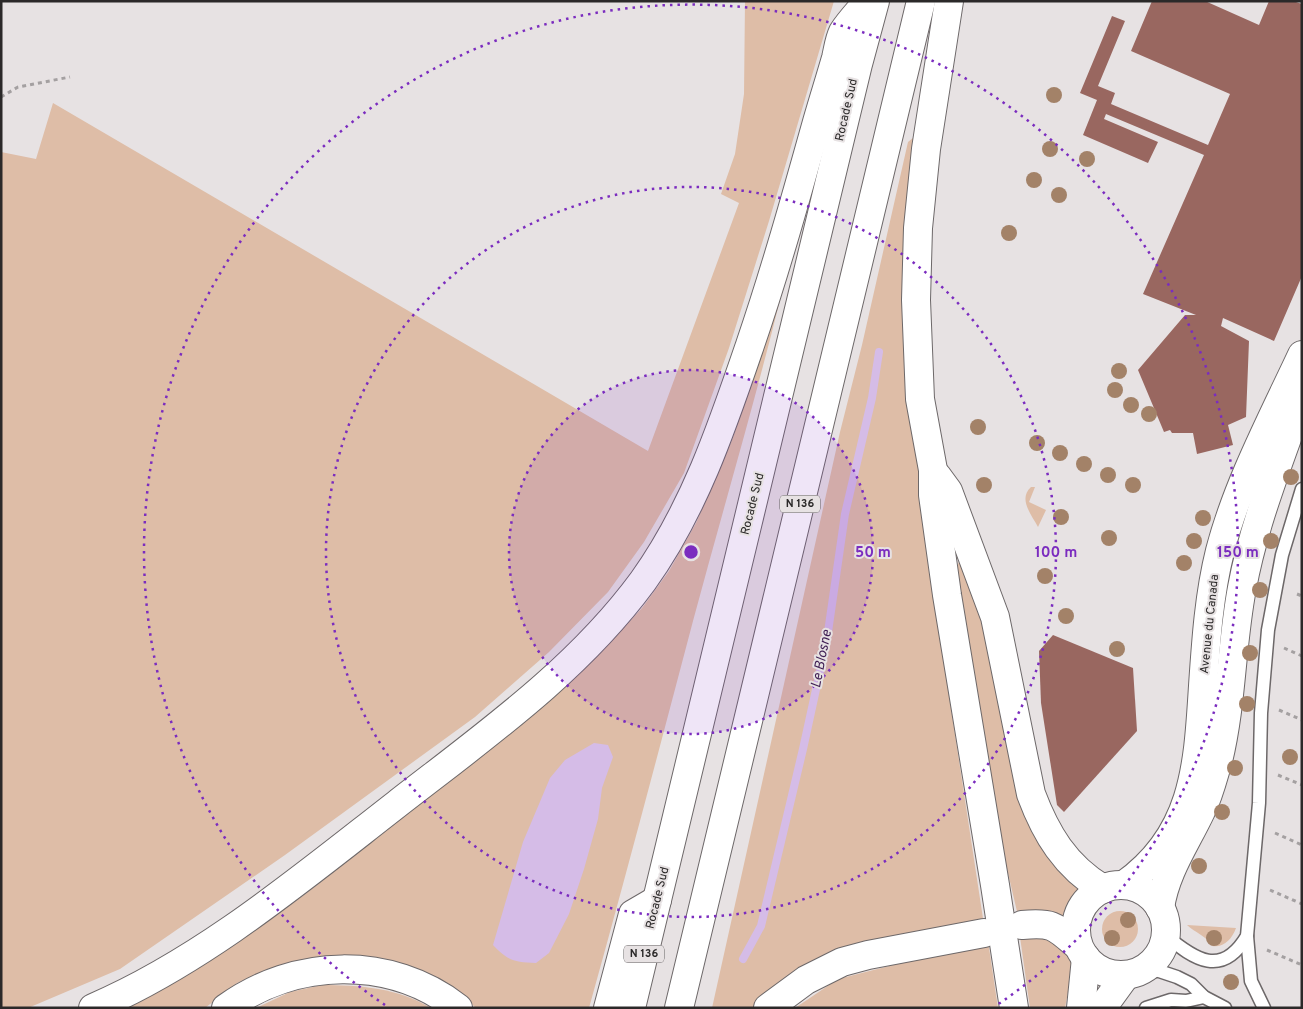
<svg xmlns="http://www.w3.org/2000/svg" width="1303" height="1009" font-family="Overpass,sans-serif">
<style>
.green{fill:#debda7}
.water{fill:#d5bce7}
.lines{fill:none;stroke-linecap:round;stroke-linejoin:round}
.stream{stroke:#d5bce7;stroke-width:8}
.building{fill:#996760}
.lane-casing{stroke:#6d6869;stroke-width:15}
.secondary-casing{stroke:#6d6869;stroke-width:30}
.highway-casing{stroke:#6d6869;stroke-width:30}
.path{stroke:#a4a0a1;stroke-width:3;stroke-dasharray:4 4;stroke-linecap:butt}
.lane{stroke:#fff;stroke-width:12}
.secondary{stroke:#fff;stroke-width:28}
.highway{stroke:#fff;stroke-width:28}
.tree{fill:#a38268}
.ring{fill:none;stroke:#7b2cbf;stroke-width:2.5;stroke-dasharray:2.5 5}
.labels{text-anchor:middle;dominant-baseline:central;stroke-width:4;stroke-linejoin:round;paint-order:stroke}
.shield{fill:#e7e2e3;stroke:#636061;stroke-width:1}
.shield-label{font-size:11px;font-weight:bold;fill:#2b2929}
.street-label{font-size:12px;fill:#2b2929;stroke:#e7e2e3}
.water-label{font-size:14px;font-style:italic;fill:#3f1e53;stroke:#e7e2e3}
.centre{fill:#7b2cbf;stroke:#e7e2e3;stroke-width:2.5}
.ring-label{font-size:15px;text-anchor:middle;font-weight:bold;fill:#7b2cbf;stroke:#e7e2e3;stroke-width:4;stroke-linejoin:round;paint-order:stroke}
</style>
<rect width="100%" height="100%" fill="#e7e2e3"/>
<g class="green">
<path d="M 745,1 L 834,1 L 769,221 L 729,348 L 684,473 L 644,542 L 608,592 L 549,652 L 475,717 L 285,855 L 120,969 L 28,1008 L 1,1008 L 1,152 L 36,159 L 53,103 L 648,451 L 739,203 L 721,194 L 735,154 L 744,94 Z"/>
<path d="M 913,138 L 916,145 L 939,629 L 984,925 L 759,1001 L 752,1008 L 712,1008 L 840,432 L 862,345 L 908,142 Z"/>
<path d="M 781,296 C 754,405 722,513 693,621 C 659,750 625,879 589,1008 L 476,1008 L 449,984 L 422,971 L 382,958 L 345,956 L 304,959 L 268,969 L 237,983 L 205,1008 L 125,1008 L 218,955 L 304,895 L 534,714 L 602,651 L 642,608 L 669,571 L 696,523 L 732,440 Z"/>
<path d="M 1031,487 L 1035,487 L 1029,502 L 1046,510 L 1038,527 C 1031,514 1018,499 1031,487 Z"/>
<path d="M 961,558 L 976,593 L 1057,866 L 1080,891 L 1069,907 L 1066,922 L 1019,920 L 1000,839 L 957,566 Z"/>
<circle cx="1120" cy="929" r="18"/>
<path d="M 1187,925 L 1236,928 C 1232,939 1224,948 1212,946 C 1208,937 1194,932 1187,925 Z"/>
<path d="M 1040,933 L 1069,949 L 1073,966 L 1065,1008 L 1030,1008 L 1020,937 Z"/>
<path d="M 988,941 L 998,1008 L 795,1008 L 838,979 Z"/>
<path d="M 322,985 C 360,985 398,988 431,1008 L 256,1008 L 290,992 Z"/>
</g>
<path class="water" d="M 594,743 L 608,745 L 613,757 L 602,788 L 598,819 L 584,869 L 569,914 L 549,953 L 536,963 C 515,962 508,961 493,945 L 523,842 L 550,778 L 565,760 Z"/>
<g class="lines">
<path class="stream" d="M 743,959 L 761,926 L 803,749 L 827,639 L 845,514 L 872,398 L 879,352"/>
</g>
<g class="building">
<path d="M 1152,1 L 1205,1 L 1259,25 L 1269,1 L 1293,1 L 1302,4 L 1302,276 L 1274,341 L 1223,318 L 1221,326 L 1249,341 L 1246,417 L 1228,425 L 1233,445 L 1197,454 L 1193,433 L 1172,433 L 1170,430 L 1164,432 L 1138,370 L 1185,315 L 1196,315 L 1143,294 L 1204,155 L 1106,114 L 1104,119 L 1158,142 L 1148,163 L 1083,135 L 1097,100 L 1080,93 L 1112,16 L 1125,21 L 1098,86 L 1115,93 L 1111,104 L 1208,145 L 1230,94 L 1131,51 Z"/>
<path d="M 1053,635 L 1133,668 L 1137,731 L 1064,812 L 1057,805 L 1041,703 L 1039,651 Z"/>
</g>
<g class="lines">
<g class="lane-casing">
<g id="lane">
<path d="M 1165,935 C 1195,960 1222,978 1247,936 L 1259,803 L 1261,713 L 1268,630 L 1282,555 L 1302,489"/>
<path d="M 1247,936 L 1251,981 L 1264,1008"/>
<path d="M 1142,970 L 1159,971 L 1177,977 L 1191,984 L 1204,997 L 1225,1008"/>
<path d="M 1146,1008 L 1171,1000 L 1186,1001 L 1204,997"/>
</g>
</g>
<g class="secondary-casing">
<g id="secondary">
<path d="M 1124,885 C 1195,835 1198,766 1203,686 C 1206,641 1209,595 1220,551 C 1237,485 1273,417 1302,355"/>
<circle cx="1121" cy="930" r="45"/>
<path d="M 1160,908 C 1165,872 1186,843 1201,811 C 1209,795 1213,778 1218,761 C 1232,704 1231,645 1242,588 C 1254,522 1280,460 1302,396"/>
<path d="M 1081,1008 L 1086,958"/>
<path d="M 1102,1008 L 1126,975"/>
</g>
</g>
<g class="highway-casing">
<g id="highway">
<path d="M 949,1 L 926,149 L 918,228 L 916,300 L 920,399 L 933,470 L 933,495 L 947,595 L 995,885 L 1014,1008"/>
<path d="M 937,476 L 948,491 L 995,617 L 1031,794 C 1046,834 1065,866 1103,889"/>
<path d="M 1022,925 C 1053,922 1055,926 1078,946"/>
<path d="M 93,1008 C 203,961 303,877 397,804 C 483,737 577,671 643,581 C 694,510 722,427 750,345 C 775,272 796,197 817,122 C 823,101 830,79 836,58 C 838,50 839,40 843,32 C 850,21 860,11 868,1"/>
<path d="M 226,1008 C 295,958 390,955 458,1008"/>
<path d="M 608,1008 L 633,914 L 657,900"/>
<path d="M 631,1008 L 858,64 L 875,1"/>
<path d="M 679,1008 L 921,1"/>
<path d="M 768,1008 L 806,980 L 842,962 L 868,955 L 984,933"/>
</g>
</g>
<g class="path">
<path d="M 1,97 L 18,87 L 70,77"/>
<path d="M 1297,594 L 1302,596"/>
<path d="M 1284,648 L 1302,656"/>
<path d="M 1279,710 L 1302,720"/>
<path d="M 1278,775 L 1302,785"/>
<path d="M 1275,833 L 1302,845"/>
<path d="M 1270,890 L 1302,904"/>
<path d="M 1267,950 L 1302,965"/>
</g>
<use href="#lane" class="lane"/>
<use href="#secondary" class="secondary"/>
<use href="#highway" class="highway"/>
</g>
<g class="tree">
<circle cx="1054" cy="95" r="8"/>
<circle cx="1050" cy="149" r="8"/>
<circle cx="1087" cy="159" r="8"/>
<circle cx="1034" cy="180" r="8"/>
<circle cx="1059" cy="195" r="8"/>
<circle cx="1009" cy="233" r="8"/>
<circle cx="1119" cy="371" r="8"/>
<circle cx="1115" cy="390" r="8"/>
<circle cx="1131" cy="405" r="8"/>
<circle cx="1149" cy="414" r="8"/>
<circle cx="978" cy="427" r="8"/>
<circle cx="1037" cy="443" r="8"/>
<circle cx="1060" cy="453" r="8"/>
<circle cx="1084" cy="464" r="8"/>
<circle cx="1108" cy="475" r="8"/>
<circle cx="1291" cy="477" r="8"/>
<circle cx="984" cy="485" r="8"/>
<circle cx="1133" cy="485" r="8"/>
<circle cx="1061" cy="517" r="8"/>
<circle cx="1203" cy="518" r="8"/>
<circle cx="1109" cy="538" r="8"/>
<circle cx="1194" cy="541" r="8"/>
<circle cx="1271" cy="541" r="8"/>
<circle cx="1184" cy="563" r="8"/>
<circle cx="1045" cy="576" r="8"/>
<circle cx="1260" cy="590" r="8"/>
<circle cx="1066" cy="616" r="8"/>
<circle cx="1117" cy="649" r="8"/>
<circle cx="1250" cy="653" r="8"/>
<circle cx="1247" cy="704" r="8"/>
<circle cx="1290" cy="757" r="8"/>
<circle cx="1235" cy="768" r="8"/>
<circle cx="1222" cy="812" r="8"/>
<circle cx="1199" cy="866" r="8"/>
<circle cx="1128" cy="920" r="8"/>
<circle cx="1112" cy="938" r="8"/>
<circle cx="1214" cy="938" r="8"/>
<circle cx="1231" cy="982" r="8"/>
</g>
<circle cx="691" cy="552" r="182" fill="#7b2cbf" fill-opacity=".12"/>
<g class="ring">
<circle cx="691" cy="552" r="182"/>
<circle cx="691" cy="552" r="365"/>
<path d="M385 1005A547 547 0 1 1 997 1005"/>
</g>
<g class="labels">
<g class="shield">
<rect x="780" y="495.5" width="40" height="17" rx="4"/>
<rect x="624" y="945.5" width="40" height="17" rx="4"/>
</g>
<g class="shield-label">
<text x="800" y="504">N 136</text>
<text x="644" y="954">N 136</text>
</g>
<g class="street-label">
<text transform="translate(847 110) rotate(-77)">Rocade Sud</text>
<text transform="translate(753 504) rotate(-76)">Rocade Sud</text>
<text transform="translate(1210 624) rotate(-84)">Avenue du Canada</text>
<text transform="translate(658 898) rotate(-76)">Rocade Sud</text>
</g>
<g class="water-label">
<text transform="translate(822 659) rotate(-79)">Le Blosne</text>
</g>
</g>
<circle cx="691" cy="552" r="8" class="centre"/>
<g class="ring-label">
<text x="873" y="557">50 m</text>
<text x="1056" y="557">100 m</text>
<text x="1238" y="557">150 m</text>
</g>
<rect width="1303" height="1009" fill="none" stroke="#2b2929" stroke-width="5"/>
</svg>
